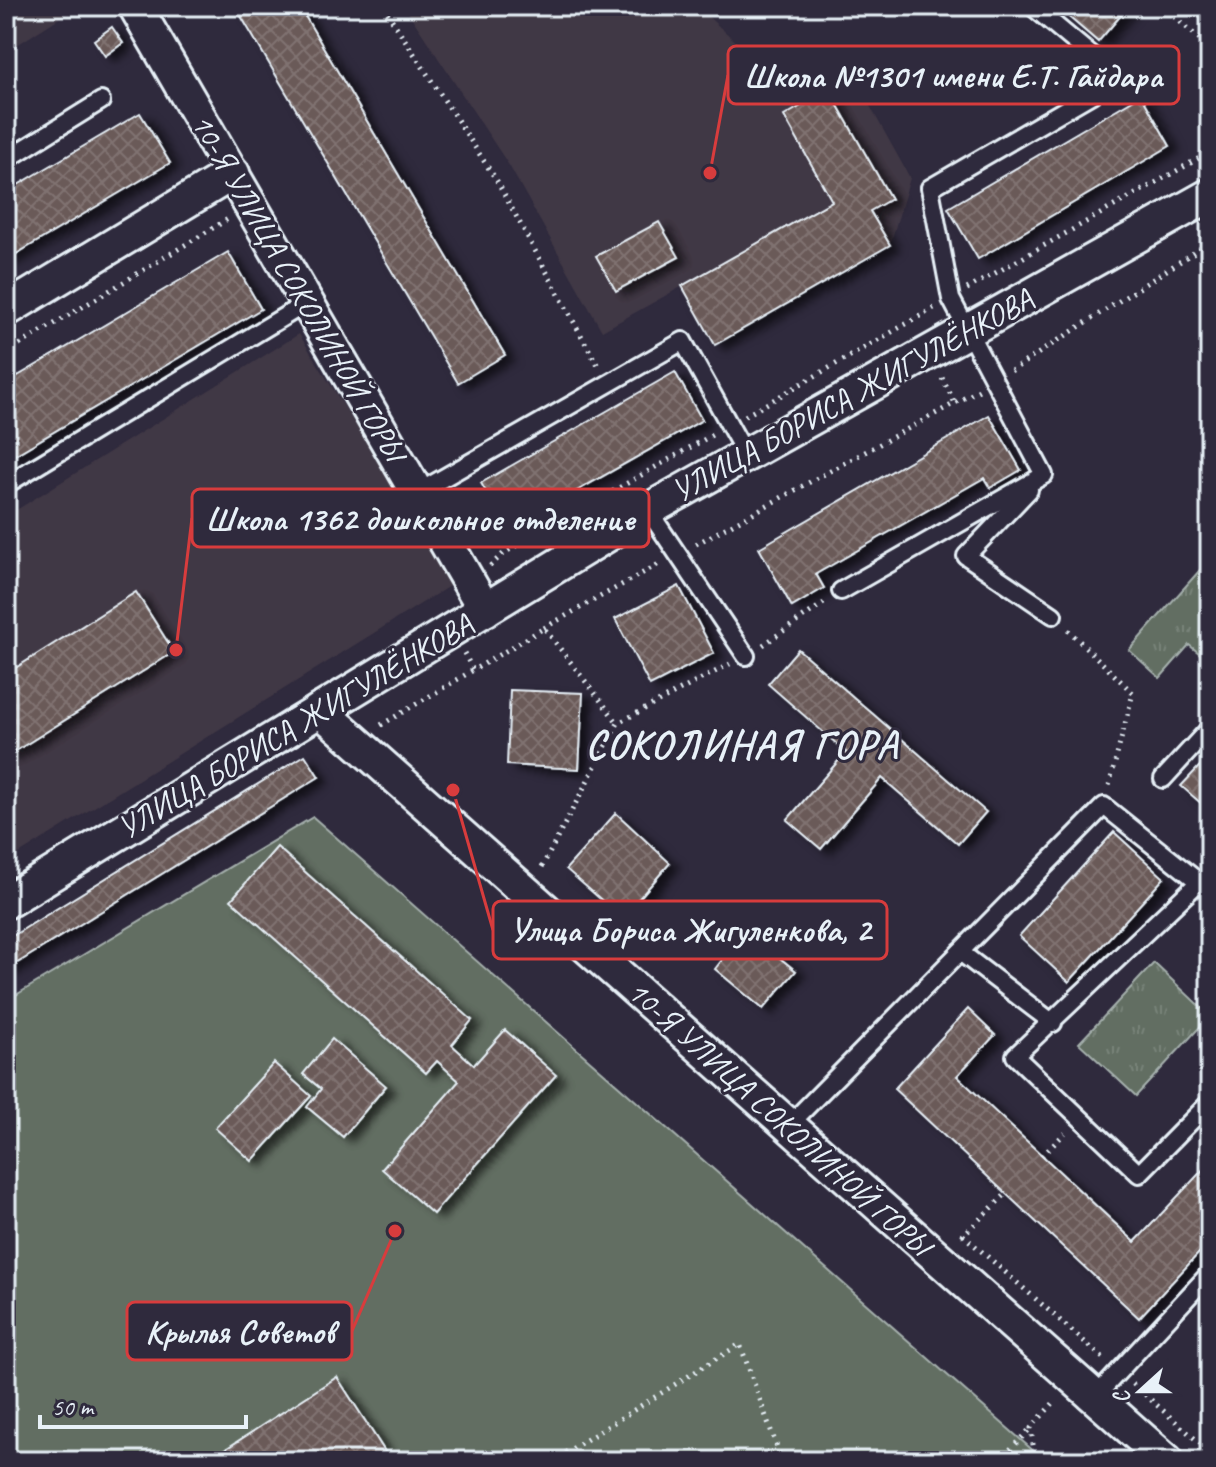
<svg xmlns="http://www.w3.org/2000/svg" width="1216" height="1467" font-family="Caveat,sans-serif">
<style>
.built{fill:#413845}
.grass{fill:url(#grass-tufts);stroke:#a5b0ad;stroke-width:2}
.pitch{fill:#626e62;stroke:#a5b0ad;stroke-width:2}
.building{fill:url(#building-cross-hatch);stroke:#e8f1f8;stroke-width:2;filter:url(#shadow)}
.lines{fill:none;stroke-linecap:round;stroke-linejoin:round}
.lane-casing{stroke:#e8f1f8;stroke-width:22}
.street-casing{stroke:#e8f1f8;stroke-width:38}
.path{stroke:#e8f1f8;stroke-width:5;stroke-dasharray:2 6;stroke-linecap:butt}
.lane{stroke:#2f2a3d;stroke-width:16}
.street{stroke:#2f2a3d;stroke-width:32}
.labels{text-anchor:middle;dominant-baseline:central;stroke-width:6;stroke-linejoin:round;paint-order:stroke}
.street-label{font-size:32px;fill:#e8f1f8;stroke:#2f2a3d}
.district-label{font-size:40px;font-weight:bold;letter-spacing:2px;fill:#e8f1f8;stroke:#2f2a3d}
.leader{fill:none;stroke:#d83c3d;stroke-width:3}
.callout-dot{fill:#d83c3d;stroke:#2f2a3d;stroke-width:3}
.callout{fill:#2f2a3d;stroke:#d83c3d;stroke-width:3}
.callout-label{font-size:34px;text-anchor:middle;font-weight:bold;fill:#e8f1f8}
</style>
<defs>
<pattern id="grass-tufts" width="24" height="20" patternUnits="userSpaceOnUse" patternTransform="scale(2)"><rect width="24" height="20" fill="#626e62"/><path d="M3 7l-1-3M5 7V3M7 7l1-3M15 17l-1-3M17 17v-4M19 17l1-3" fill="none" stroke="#788379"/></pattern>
<pattern id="building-cross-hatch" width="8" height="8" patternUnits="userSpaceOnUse" patternTransform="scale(2)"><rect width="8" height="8" fill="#6b5a58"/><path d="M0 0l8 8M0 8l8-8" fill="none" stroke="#807271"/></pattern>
<filter id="shadow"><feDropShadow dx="9" dy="5" stdDeviation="4" flood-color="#0009"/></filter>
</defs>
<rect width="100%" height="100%" fill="#2f2a3d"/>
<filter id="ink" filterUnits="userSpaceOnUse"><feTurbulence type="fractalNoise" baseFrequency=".0125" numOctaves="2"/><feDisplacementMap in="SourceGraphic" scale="16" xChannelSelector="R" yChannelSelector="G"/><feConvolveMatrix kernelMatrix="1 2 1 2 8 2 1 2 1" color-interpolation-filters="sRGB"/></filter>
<g filter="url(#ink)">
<g class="built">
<path d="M 6,6 L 78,6 L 6,52 Z"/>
<path d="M 404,6 L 696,6 L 769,71 L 850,70 L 910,178 L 890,245 L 715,345 L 681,287 L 602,331 L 510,167 Z"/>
<path d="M 299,334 L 454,583 L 6,862 L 6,509 L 10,514 Z"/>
</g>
<g class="grass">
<path d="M 1200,570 L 1210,579 L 1210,662 L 1189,645 L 1160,678 L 1129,650 Z"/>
<path d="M 1154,963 L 1210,1016 L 1136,1096 L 1079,1043 Z"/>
</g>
<path class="pitch" d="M 313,817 L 1045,1461 L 6,1461 L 6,1001 Z"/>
<g class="building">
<path d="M 235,6 L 299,6 L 505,355 L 458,383 Z"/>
<path d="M 1056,6 L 1129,6 L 1098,42 Z"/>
<path d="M 112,27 L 123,43 L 105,56 L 94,40 Z"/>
<path d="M 829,90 L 891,199 L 870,211 L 890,245 L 715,345 L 682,286 L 832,201 L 784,116 Z"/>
<path d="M 1141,95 L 1170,146 L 978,259 L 948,208 Z"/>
<path d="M 140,113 L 170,163 L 6,260 L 6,192 Z"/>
<path d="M 659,222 L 679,257 L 616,291 L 596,256 Z"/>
<path d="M 228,252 L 261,309 L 8,459 L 6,383 Z"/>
<path d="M 675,372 L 702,420 L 508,530 L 481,483 Z"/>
<path d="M 989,415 L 1021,470 L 990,488 L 984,478 L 816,574 L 824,588 L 792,607 L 759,548 Z"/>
<path d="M 679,586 L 714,653 L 650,686 L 615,619 Z"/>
<path d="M 136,592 L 174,652 L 6,757 L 6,674 Z"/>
<path d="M 798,649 L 986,812 L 958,844 L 882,778 L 821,849 L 787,820 L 846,752 L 768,684 Z"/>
<path d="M 510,690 L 583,693 L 579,769 L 507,765 Z"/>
<path d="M 305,755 L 319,777 L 6,970 L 6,940 Z"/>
<path d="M 1210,755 L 1210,811 L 1181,786 Z"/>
<path d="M 616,813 L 670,863 L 622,918 L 566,869 Z"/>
<path d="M 1114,832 L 1164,878 L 1069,982 L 1019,936 Z"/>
<path d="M 277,847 L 472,1020 L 452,1045 L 474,1065 L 505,1030 L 556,1075 L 433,1214 L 382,1169 L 459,1081 L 437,1061 L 426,1073 L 231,900 Z"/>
<path d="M 745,930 L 796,971 L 763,1009 L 715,969 Z"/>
<path d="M 968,1009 L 995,1035 L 957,1076 L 1135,1242 L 1210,1162 L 1210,1241 L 1139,1318 L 894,1089 Z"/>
<path d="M 332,1039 L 386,1086 L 343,1137 L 307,1107 L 321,1089 L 303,1074 Z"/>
<path d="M 274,1063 L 311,1096 L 252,1161 L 215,1128 Z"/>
<path d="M 337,1377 L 391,1461 L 207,1461 Z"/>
</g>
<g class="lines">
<g class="lane-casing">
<g id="lane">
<path d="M 6,160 L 101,101"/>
<path d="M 6,482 L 7,484 L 308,302"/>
<path d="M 1029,490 L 966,556 L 1053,615"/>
<path d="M 417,493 L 683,341 L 746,455"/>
<path d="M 648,510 L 746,656"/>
<path d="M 841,591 L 1044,475 L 951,299 L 930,188 L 1092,94 L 1092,56 L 1032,6"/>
<path d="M 1163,779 L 1210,728"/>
<path d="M 960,952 L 1053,1023"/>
<path d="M 788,1126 L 1104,806 L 1199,882 L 1015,1056 L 1139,1174 L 1210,1102"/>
<path d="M 1095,1397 L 1210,1273"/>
</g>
</g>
<g class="street-casing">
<g id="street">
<path d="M 135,6 L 485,610"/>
<path d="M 6,310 L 233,173"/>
<path d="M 320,710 L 1167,1461"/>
<path d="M 6,902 L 648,510 L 1210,195"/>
</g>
</g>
<g class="path">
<path d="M 383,6 L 497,181 L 598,366"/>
<path d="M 1162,6 L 1210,48"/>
<path d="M 967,289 L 1210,152"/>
<path d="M 6,353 L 228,219"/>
<path d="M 1011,371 L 1210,242"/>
<path d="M 942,378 L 955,403"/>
<path d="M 745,416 L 934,308"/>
<path d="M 696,544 L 979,390"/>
<path d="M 490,566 L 504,553 L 712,435"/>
<path d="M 544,628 L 659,564"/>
<path d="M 1068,630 L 1133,693 L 1109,786"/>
<path d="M 763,645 L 824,603"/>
<path d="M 464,653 L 473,670"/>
<path d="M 381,725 L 544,628 L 618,723"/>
<path d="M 542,867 L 618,723 L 730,664"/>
<path d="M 1042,1156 L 1065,1133"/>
<path d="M 963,1235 L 1104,1359"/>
<path d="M 962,1236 L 1006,1194"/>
<path d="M 1133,1384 L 1210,1452"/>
<path d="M 552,1461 L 740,1344 L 782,1461"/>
<path d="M 999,1461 L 1030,1429"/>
<path d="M 1035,1461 L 1031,1428 L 1056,1400"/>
</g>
<use href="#lane" class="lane"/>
<use href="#street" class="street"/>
</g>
</g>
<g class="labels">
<g class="street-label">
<text transform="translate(298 287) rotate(60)">10-Я УЛИЦА СОКОЛИНОЙ ГОРЫ</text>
<text transform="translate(852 395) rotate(-29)">УЛИЦА БОРИСА ЖИГУЛЁНКОВА</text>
<text transform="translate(295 726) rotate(-31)">УЛИЦА БОРИСА ЖИГУЛЁНКОВА</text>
<text transform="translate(779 1118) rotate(42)">10-Я УЛИЦА СОКОЛИНОЙ ГОРЫ</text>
</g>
<g class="district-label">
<text x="742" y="745">СОКОЛИНАЯ ГОРА</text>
</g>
</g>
<path class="leader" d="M710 173L728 75M176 650L192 518M453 790L493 930M395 1231L352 1331"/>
<g class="callout-dot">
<circle cx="710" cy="173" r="8"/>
<circle cx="176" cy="650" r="8"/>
<circle cx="453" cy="790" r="8"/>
<circle cx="395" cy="1231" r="8"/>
</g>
<g class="callout">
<rect x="728" y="46" width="451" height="58" rx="8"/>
<rect x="192" y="489" width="457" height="58" rx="8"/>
<rect x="493" y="901" width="394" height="58" rx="8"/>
<rect x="127" y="1302" width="225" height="58" rx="8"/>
</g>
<g class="callout-label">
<text x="953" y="87">Школа №1301 имени Е.Т. Гайдара</text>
<text x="420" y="530">Школа 1362 дошкольное отделение</text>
<text x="690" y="941">Улица Бориса Жигуленкова, 2</text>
<text x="240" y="1343">Крылья Советов</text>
</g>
<rect width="1216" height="1467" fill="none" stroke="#2f2a3d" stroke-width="32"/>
<rect x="16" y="16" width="1184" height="1435" fill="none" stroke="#e8f1f8" stroke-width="3" filter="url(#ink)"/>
<g transform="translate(1140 1391) rotate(249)" stroke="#2f2a3d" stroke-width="6" paint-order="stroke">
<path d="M0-6L14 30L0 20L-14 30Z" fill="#e8f1f8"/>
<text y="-12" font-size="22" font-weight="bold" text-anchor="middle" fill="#e8f1f8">С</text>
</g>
<path d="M40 1415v12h206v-12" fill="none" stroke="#e8f1f8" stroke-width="4"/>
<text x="52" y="1415" font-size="24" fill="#e8f1f8" stroke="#2f2a3d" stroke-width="6" paint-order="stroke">50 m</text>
</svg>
